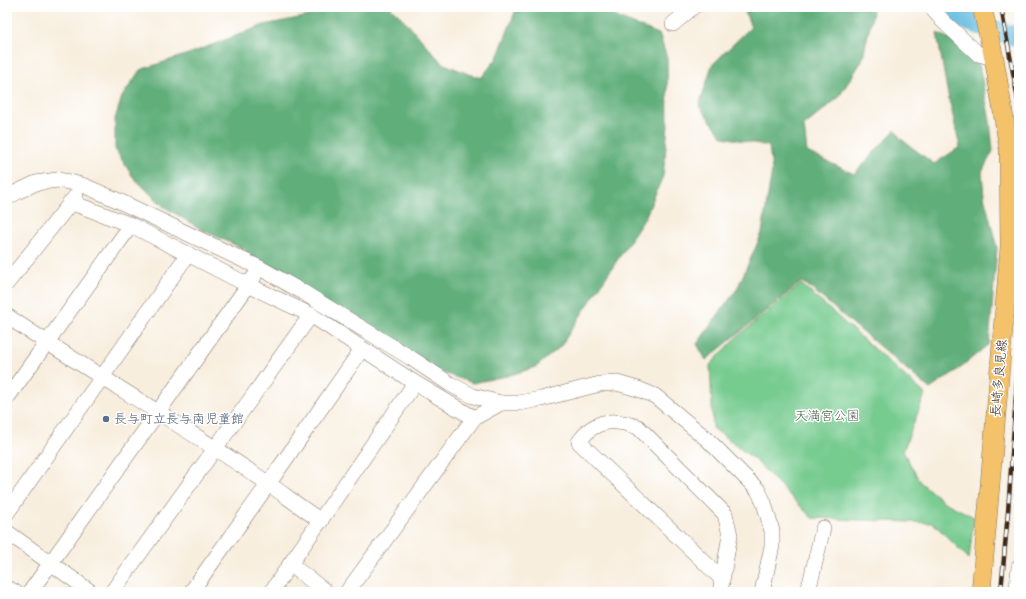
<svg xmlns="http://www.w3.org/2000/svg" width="1026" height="599" font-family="'Architects Daughter','Klee One',sans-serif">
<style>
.green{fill:#76cb8f;stroke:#587a56}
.forest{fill:#60af7a;stroke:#4e6c4c}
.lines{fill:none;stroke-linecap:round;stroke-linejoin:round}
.river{stroke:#60bade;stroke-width:20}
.minor-casing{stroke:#7d6f61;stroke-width:16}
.major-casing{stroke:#7d6f61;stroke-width:20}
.minor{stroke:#fff;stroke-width:15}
.major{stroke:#f3c26a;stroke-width:19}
.rail-casing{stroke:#3b2a1e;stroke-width:4.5}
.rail{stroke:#fff;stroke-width:3;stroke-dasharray:9;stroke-linecap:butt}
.service-dot{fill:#5c6f8a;stroke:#fff;stroke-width:1.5}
.labels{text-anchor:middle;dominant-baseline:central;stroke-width:3;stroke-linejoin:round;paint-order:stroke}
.street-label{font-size:13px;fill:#3b2a1e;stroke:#fff}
.park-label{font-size:13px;fill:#506246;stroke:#fff}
.service-label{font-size:13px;fill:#4e5e75;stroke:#fff;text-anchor:start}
</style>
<rect width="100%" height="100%" fill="#fff"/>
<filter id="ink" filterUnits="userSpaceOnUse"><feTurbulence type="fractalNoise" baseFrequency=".025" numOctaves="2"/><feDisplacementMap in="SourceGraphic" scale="8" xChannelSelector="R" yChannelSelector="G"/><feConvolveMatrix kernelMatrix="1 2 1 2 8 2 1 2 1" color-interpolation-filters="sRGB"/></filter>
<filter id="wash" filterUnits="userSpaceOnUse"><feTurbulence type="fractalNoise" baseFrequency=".012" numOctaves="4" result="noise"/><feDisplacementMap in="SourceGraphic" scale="16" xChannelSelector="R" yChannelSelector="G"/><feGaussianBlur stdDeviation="0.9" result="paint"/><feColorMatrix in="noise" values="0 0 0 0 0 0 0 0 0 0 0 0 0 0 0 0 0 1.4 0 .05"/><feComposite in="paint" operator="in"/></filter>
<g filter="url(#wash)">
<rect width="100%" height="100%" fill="#f8eede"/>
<path class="green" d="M 801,284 L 925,394 L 903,451 L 920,482 L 944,502 L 974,517 L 969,559 L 933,523 L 812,518 L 755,460 L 713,428 L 710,365 L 737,337 Z"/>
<g class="forest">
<path d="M 336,7 L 390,7 L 404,20 L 442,63 L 466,73 L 481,78 L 497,58 L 517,7 L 598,7 L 623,20 L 659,34 L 667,58 L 668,126 L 663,176 L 645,218 L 560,347 L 536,367 L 507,376 L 473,383 L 428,368 L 290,294 L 244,249 L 202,230 L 163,206 L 133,177 L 115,149 L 115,119 L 122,97 L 140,70 L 191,53 L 264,25 L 314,15 Z"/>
<path d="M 743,7 L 871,7 L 873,12 L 862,61 L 838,98 L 804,126 L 807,152 L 854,174 L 895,130 L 901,139 L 934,164 L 960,147 L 947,90 L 937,33 L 950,39 L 979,64 L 990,121 L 993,151 L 982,172 L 984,196 L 997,248 L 989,344 L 956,371 L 930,389 L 807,285 L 801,282 L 706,360 L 697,344 L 737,289 L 762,233 L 772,170 L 769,146 L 723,137 L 699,106 L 712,65 L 751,27 Z"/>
</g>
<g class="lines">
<path class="river" d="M 948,7 L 957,16 L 971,22 L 1019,38"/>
</g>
</g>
<g filter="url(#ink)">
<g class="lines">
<g class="minor-casing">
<g id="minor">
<path d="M 931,7 L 943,21 L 978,54 L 994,58"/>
<path d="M 673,24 L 693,7"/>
<path d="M 7,198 L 17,192 L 36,183 L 57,180 L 70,182 L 85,186 L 117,200 L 260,268 L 301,291 L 411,358 L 450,384 L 473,396 L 501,403 L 519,403 L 541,399 L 600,384 L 617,383 L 638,389 L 655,396 L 708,440 L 758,490 L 764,503 L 772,531 L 772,546 L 762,592"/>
<path d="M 70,202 L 131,225 L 248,285 L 311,315 L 415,383 L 474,418"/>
<path d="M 7,283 L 76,196"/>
<path d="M 7,316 C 93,374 183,425 269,484 C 286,496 303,509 321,521"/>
<path d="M 7,398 L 131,225"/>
<path d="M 7,513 L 188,254"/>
<path d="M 7,532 L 91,592"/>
<path d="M 290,564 L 326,592"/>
<path d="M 1019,567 L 1017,589 L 1019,589"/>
<path d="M 7,588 L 15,592"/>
<path d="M 30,592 L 254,277"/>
<path d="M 112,592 L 311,315"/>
<path d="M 191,592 L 269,483 L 362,349"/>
<path d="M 271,592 L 415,383"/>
<path d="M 347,592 L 474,418 L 501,403"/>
<path d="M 720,592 L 730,535 L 725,514 L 638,427 C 622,422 608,418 592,428 C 587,431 583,437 579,442 L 722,579"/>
<path d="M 808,592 L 823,528"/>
</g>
</g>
<g class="major-casing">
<path id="major" d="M 981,592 L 1010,247 L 1009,149 L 994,58 L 982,7"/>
</g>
<use href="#minor" class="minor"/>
<use href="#major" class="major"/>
<g class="rail-casing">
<g id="rail">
<path d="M 1001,7 L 1019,105"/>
<path d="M 1001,592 L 1008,512 L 1019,353"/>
</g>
</g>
<use href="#rail" class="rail"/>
</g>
</g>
<circle class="service-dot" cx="106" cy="419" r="4"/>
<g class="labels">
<g class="street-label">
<text transform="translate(999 378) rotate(-85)">長崎多良見線</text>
</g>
<g class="park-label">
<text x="827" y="416">天満宮公園</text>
</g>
<g class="service-label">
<text x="114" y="419">長与町立長与南児童館</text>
</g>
</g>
<rect width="1026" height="599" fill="none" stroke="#fff" stroke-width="24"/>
</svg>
